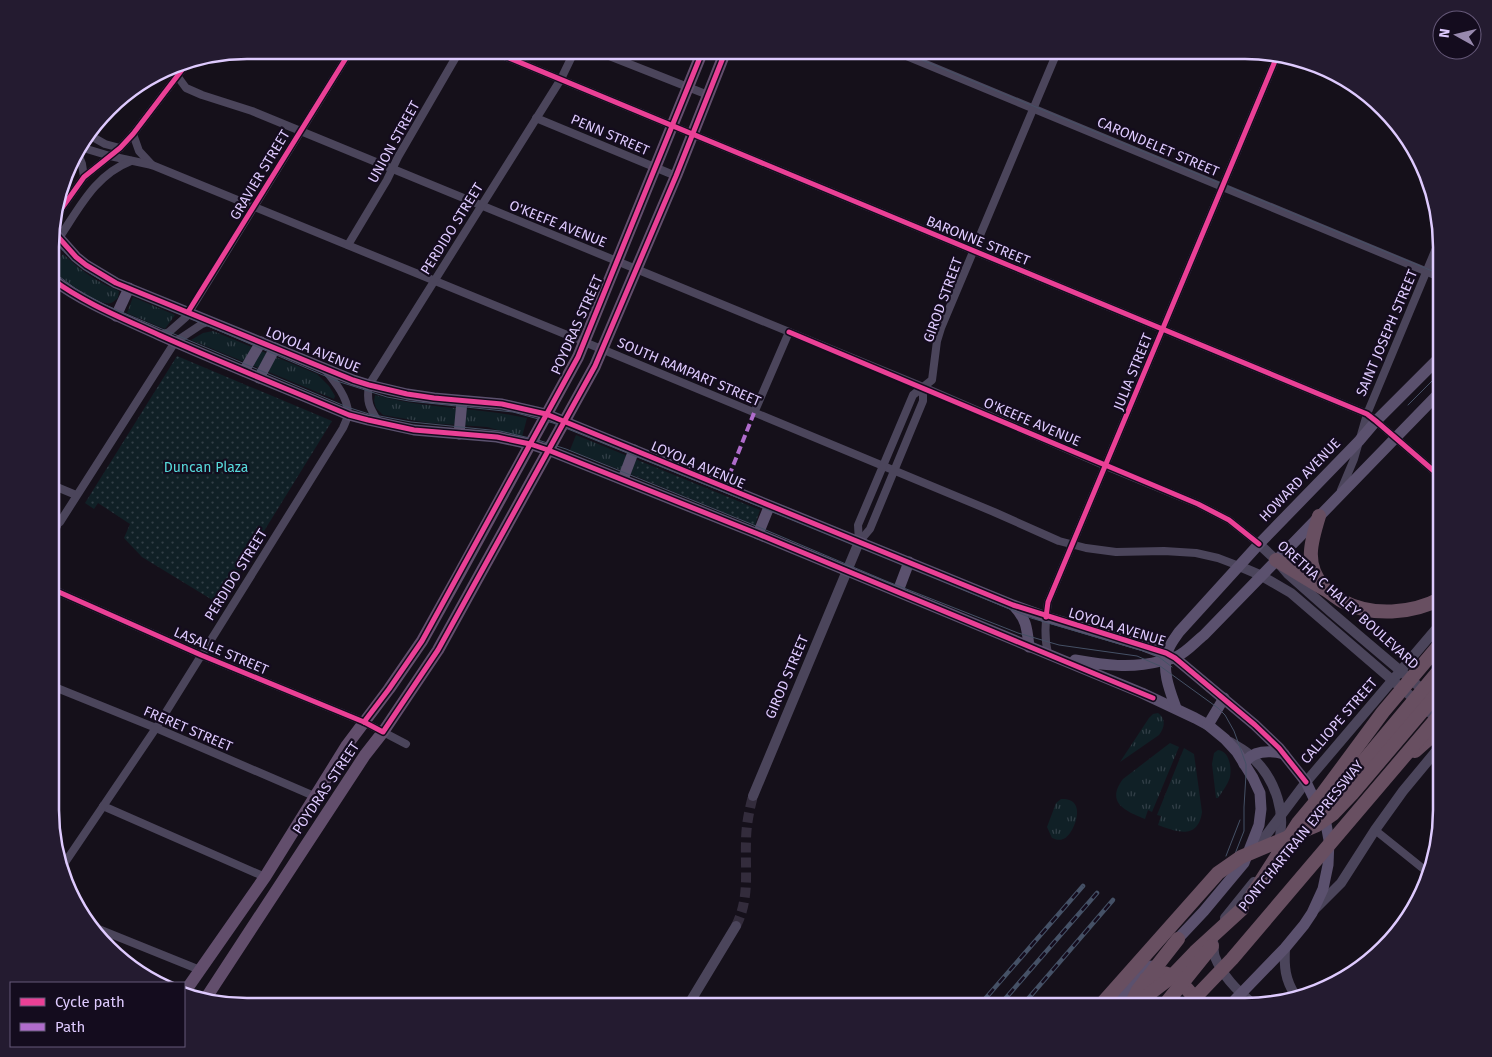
<svg xmlns="http://www.w3.org/2000/svg" width="1492" height="1057" font-family="'Fira Sans',sans-serif">
<style>
.grass{fill:url(#grass-tufts)}
.park{fill:url(#park-dots)}
.lines{fill:none;stroke-linecap:round;stroke-linejoin:round}
.tertiary-tunnel{stroke:#332c3c;stroke-width:10;stroke-dasharray:10 5;stroke-linecap:butt}
.minor{stroke:#4b455b;stroke-width:8}
.tertiary{stroke:#4b455b;stroke-width:10}
.secondary{stroke:#5b516e;stroke-width:11}
.primary{stroke:#624e6c;stroke-width:12}
.motorway{stroke:#684f61;stroke-width:14}
.tram{stroke:#455166;stroke-width:1}
.rail-casing{stroke:#455166;stroke-width:4.5}
.rail{stroke:#140c1e;stroke-width:2.5;stroke-dasharray:8;stroke-linecap:butt}
.motorway-bridge{stroke:#684f61;stroke-width:14}
.quiet{stroke:#b06ccc;stroke-width:4;stroke-dasharray:8 4;stroke-linecap:butt}
.cycleway-casing{stroke:#140c1e;stroke-width:8}
.cycleway{stroke:#ea4096;stroke-width:5}
.labels{text-anchor:middle;dominant-baseline:central;stroke-width:4.5;stroke-linejoin:round;paint-order:stroke}
.street-label{font-size:14px;fill:#decafe;stroke:#140c1e}
.park-label{font-size:14px;fill:#58dbdd;stroke:#140c1e}
.rim{fill:none;stroke:#decafe;stroke-width:2.5}
</style>
<defs>
<pattern id="grass-tufts" width="24" height="20" patternUnits="userSpaceOnUse" patternTransform="scale(1.25)"><rect width="24" height="20" fill="#102026"/><path d="M3 7l-1-3M5 7V3M7 7l1-3M15 17l-1-3M17 17v-4M19 17l1-3" fill="none" stroke="#323f47"/></pattern>
<pattern id="park-dots" width="8" height="8" patternUnits="userSpaceOnUse" patternTransform="scale(1.25)"><rect width="8" height="8" fill="#102026"/><path d="M2 2h.1M6 6h.1" fill="none" stroke="#323f47" stroke-width="1.8" stroke-linecap="round"/></pattern>
</defs>
<rect width="100%" height="100%" fill="#15101a"/>
<g class="grass">
<path d="M 63,254 C 83,272 95,281 119,291 L 118,298 C 116,299 114,302 111,303 C 99,307 62,278 52,270 Z"/>
<path d="M 133,297 L 175,315 L 165,329 L 127,313 Z"/>
<path d="M 213,331 L 317,374 L 329,386 L 335,396 L 334,399 L 191,340 L 203,333 Z"/>
<path d="M 375,395 C 424,409 477,407 527,418 L 522,437 L 487,427 L 429,423 L 383,415 L 376,408 L 374,401 Z"/>
<path d="M 576,435 L 640,461 L 633,475 L 570,450 Z"/>
<path d="M 1158,713 C 1166,719 1165,727 1159,735 L 1120,762 L 1149,718 L 1153,714 Z"/>
<path d="M 1170,743 L 1179,747 L 1152,812 L 1148,810 L 1145,819 C 1126,811 1105,803 1123,779 Z"/>
<path d="M 1184,748 L 1194,754 L 1202,812 C 1198,840 1177,832 1158,825 L 1161,816 L 1157,815 Z"/>
<path d="M 1218,750 C 1229,751 1232,767 1230,777 C 1228,784 1222,792 1218,798 L 1216,798 L 1212,764 L 1214,753 Z"/>
<path d="M 1061,799 C 1090,797 1073,837 1063,839 C 1059,841 1055,839 1052,838 L 1047,827 L 1056,803 Z"/>
</g>
<g class="park">
<path d="M 177,356 L 332,421 L 219,604 L 142,557 L 124,538 L 130,524 L 98,503 L 94,509 L 85,503 Z"/>
<path d="M 640,461 L 760,510 L 755,525 L 633,475 Z"/>
</g>
<g class="lines">
<path class="tertiary-tunnel" d="M 736,926 C 750,898 745,871 746,842 C 746,826 749,811 753,796"/>
<g class="minor">
<path d="M 490,50 L 1367,414 L 1376,421 L 1442,478"/>
<path d="M 594,50 L 708,95"/>
<path d="M 892,50 L 1442,278"/>
<path d="M 170,66 L 186,88 L 202,95 L 252,111 L 923,387 L 1106,466 L 1198,504 L 1229,520 L 1259,544"/>
<path d="M 536,118 L 676,176"/>
<path d="M 133,134 L 139,151 L 152,165"/>
<path d="M 89,135 L 105,144 L 120,148"/>
<path d="M 80,147 L 110,156 L 152,165 L 616,355 L 994,512 L 1059,541 L 1086,548 L 1116,552 L 1164,551 L 1196,553 L 1218,558 L 1239,566"/>
<path d="M 77,151 L 82,164 L 84,177"/>
<path d="M 52,222 L 84,177 L 120,148 L 133,134 L 188,62"/>
<path d="M 59,238 C 80,207 95,175 131,161"/>
<path d="M 348,245 L 387,180 L 398,157 L 460,50"/>
<path d="M 161,335 L 169,332 L 186,317 L 351,50"/>
<path d="M 754,413 L 789,332"/>
<path d="M 379,423 C 370,408 366,403 369,385 L 561,79 L 575,50"/>
<path d="M 52,485 L 76,495"/>
<path d="M 1341,490 L 1354,459 L 1367,414 L 1442,234"/>
<path d="M 60,522 L 175,342 L 202,324 L 211,321"/>
<path d="M 52,535 L 57,526"/>
<path d="M 859,542 L 858,525 L 913,395 L 932,380 L 937,341 L 941,328 L 1058,50"/>
<path d="M 859,542 L 870,529 L 923,401 L 923,387"/>
<path d="M 52,589 L 201,655 L 364,722 L 406,744"/>
<path d="M 1048,654 C 1044,637 1045,620 1048,602 L 1278,54"/>
<path d="M 52,686 L 156,728 L 314,796"/>
<path d="M 103,806 L 265,877"/>
<path d="M 1375,830 L 1431,875"/>
<path d="M 62,867 L 156,728 L 343,428 C 345,423 348,418 348,413 C 348,398 335,382 326,371"/>
<path d="M 91,926 L 200,970"/>
</g>
<g class="tertiary">
<path d="M 52,249 L 59,238"/>
<path d="M 1259,544 L 1276,560 L 1288,574 L 1331,612 L 1442,706"/>
<path d="M 1239,566 L 1260,575 L 1291,593 L 1441,722"/>
<path d="M 1230,742 C 1238,747 1247,751 1253,758 C 1276,780 1287,814 1278,845"/>
<path d="M 753,796 L 859,542"/>
<path d="M 1255,850 L 1306,782 L 1442,622"/>
<path d="M 1314,910 L 1341,883 L 1375,830 L 1403,791 L 1442,744"/>
<path d="M 1225,918 L 1254,882"/>
<path d="M 1213,941 C 1214,946 1213,952 1215,957 C 1223,977 1238,992 1255,1005"/>
<path d="M 1285,948 C 1284,967 1285,979 1295,995"/>
<path d="M 687,1007 L 736,926"/>
</g>
<g class="secondary">
<path d="M 52,230 L 76,257 L 86,265 L 116,283 L 353,380 L 369,385 L 407,394 L 434,398 L 502,404 L 546,414 L 1013,605 L 1046,617 L 1144,646 L 1175,658 L 1255,725 L 1279,748 L 1306,782 L 1326,824 L 1329,840 L 1328,865 L 1323,889 L 1312,913 L 1304,925 L 1285,948 L 1228,1007"/>
<path d="M 52,279 C 84,303 122,318 159,335 C 222,363 285,388 349,415 L 368,420 L 414,430 L 497,437 L 530,444 L 548,450 L 758,534 L 1142,693 L 1195,718 L 1208,725 L 1225,739 L 1237,752 L 1253,778 L 1260,793 L 1261,809 L 1259,825 L 1244,863 L 1204,911 L 1173,944"/>
<path d="M 116,316 L 129,288"/>
<path d="M 244,371 L 261,342"/>
<path d="M 259,378 L 275,348"/>
<path d="M 459,434 L 462,401"/>
<path d="M 623,479 L 634,450"/>
<path d="M 758,534 L 769,507"/>
<path d="M 898,591 L 909,562"/>
<path d="M 1014,606 C 1027,620 1027,629 1029,647"/>
<path d="M 1075,660 C 1104,665 1131,669 1161,661 C 1166,660 1172,659 1176,657 C 1187,652 1195,642 1204,635 L 1442,390"/>
<path d="M 1176,708 C 1170,691 1162,672 1167,653 C 1169,645 1174,639 1179,632 L 1259,544 L 1359,441 L 1376,421 L 1442,355"/>
<path d="M 1208,725 L 1224,698"/>
<path d="M 1244,764 C 1252,750 1270,750 1284,754"/>
<path d="M 1110,1007 L 1151,966"/>
</g>
<g class="primary">
<path d="M 184,993 L 265,877 L 347,745 L 389,689 L 422,641 L 461,571 L 578,357 L 703,50"/>
<path d="M 204,1001 L 365,755 L 383,732 L 438,650 L 595,366 L 676,176 L 726,50"/>
</g>
<g class="motorway">
<path d="M 1319,516 C 1311,542 1304,564 1323,586"/>
<path d="M 1276,560 C 1293,570 1309,580 1326,590 C 1331,593 1336,598 1342,601 C 1372,617 1412,614 1442,598"/>
<path d="M 1415,751 L 1442,727"/>
<path d="M 1146,979 C 1165,967 1173,975 1187,989 C 1192,995 1198,1000 1202,1007"/>
<path d="M 1130,1007 L 1138,990 L 1178,939"/>
</g>
<g class="tram">
<path d="M 898,50 L 1442,275"/>
<path d="M 52,239 C 67,256 83,270 103,281 L 337,381 L 387,397 L 409,401 L 513,412 L 553,423 L 907,566 L 1031,618 L 1150,653 L 1159,657 L 1172,667"/>
<path d="M 52,271 L 80,292 L 105,305 L 347,407 L 369,414 L 411,422 L 500,431 L 538,440 L 566,449 L 761,528 L 886,581 L 1018,633 L 1059,645 L 1137,656 L 1160,666 L 1218,708 L 1225,715 L 1234,731 L 1246,764 L 1246,774 L 1244,807 L 1244,831 L 1233,859"/>
<path d="M 1408,405 L 1442,371"/>
<path d="M 1226,856 L 1240,820"/>
</g>
<g class="rail-casing">
<g id="rail">
<path d="M 978,1007 L 1083,886"/>
<path d="M 998,1007 L 1097,893"/>
<path d="M 1021,1007 L 1113,900"/>
</g>
</g>
<use href="#rail" class="rail"/>
<g class="motorway-bridge">
<path d="M 1311,824 L 1442,667"/>
<path d="M 1252,895 L 1298,823 L 1323,793 L 1383,712 L 1441,643"/>
<path d="M 1099,1007 L 1218,873 L 1241,857 L 1317,825 L 1333,814 L 1352,794 L 1442,688"/>
<path d="M 1132,1007 L 1169,979 L 1195,952 L 1242,909"/>
<path d="M 1163,1007 L 1212,946"/>
<path d="M 1186,1007 L 1232,959 L 1442,712"/>
</g>
<path class="quiet" d="M 729,476 L 754,413"/>
<g class="cycleway-casing">
<g id="cycleway">
<path d="M 490,50 L 1367,414 L 1376,421 L 1442,478"/>
<path d="M 52,222 L 84,177 L 120,148 L 133,134 L 188,62"/>
<path d="M 52,230 L 76,257 L 86,265 L 116,283 L 353,380 L 369,385 L 407,394 L 434,398 L 502,404 L 546,414 L 1013,605 L 1166,653 L 1175,658 L 1255,725 L 1279,748 L 1306,782"/>
<path d="M 52,279 C 84,303 122,318 159,335 C 222,363 285,388 349,415 L 368,420 L 414,430 L 497,437 L 530,444 L 548,450 L 758,534 L 1153,698"/>
<path d="M 188,312 L 351,50"/>
<path d="M 789,332 L 1198,504 L 1229,520 L 1259,544"/>
<path d="M 52,589 L 201,655 L 364,722 L 383,732 L 438,650 L 595,366 L 676,176 L 726,50"/>
<path d="M 1046,617 L 1048,602 L 1278,54"/>
<path d="M 364,722 L 389,689 L 422,641 L 578,357 L 703,50"/>
</g>
</g>
<use href="#cycleway" class="cycleway"/>
</g>
<g class="labels">
<g class="street-label">
<text transform="translate(610 135) rotate(23)">PENN STREET</text>
<text transform="translate(394 142) rotate(-61)">UNION STREET</text>
<text transform="translate(1158 147) rotate(23)">CARONDELET STREET</text>
<text transform="translate(260 175) rotate(-59)">GRAVIER STREET</text>
<text transform="translate(558 224) rotate(22)">O'KEEFE AVENUE</text>
<text transform="translate(452 229) rotate(-58)">PERDIDO STREET</text>
<text transform="translate(978 241) rotate(22)">BARONNE STREET</text>
<text transform="translate(943 300) rotate(-70)">GIROD STREET</text>
<text transform="translate(577 325) rotate(-66)">POYDRAS STREET</text>
<text transform="translate(1387 333) rotate(-67)">SAINT JOSEPH STREET</text>
<text transform="translate(313 350) rotate(22)">LOYOLA AVENUE</text>
<text transform="translate(689 372) rotate(23)">SOUTH RAMPART STREET</text>
<text transform="translate(1133 372) rotate(-68)">JULIA STREET</text>
<text transform="translate(1032 422) rotate(23)">O'KEEFE AVENUE</text>
<text transform="translate(698 465) rotate(23)">LOYOLA AVENUE</text>
<text transform="translate(1300 480) rotate(-46)">HOWARD AVENUE</text>
<text transform="translate(236 575) rotate(-58)">PERDIDO STREET</text>
<text transform="translate(1348 605) rotate(42)">ORETHA C HALEY BOULEVARD</text>
<text transform="translate(1117 627) rotate(17)">LOYOLA AVENUE</text>
<text transform="translate(221 651) rotate(23)">LASALLE STREET</text>
<text transform="translate(787 677) rotate(-67)">GIROD STREET</text>
<text transform="translate(1339 721) rotate(-49)">CALLIOPE STREET</text>
<text transform="translate(188 729) rotate(23)">FRERET STREET</text>
<text transform="translate(326 788) rotate(-56)">POYDRAS STREET</text>
<text transform="translate(1301 836) rotate(-51)">PONTCHARTRAIN EXPRESSWAY</text>
</g>
<g class="park-label">
<text x="206" y="467">Duncan Plaza</text>
</g>
</g>
<path d="M0 0H1492V1057H0ZM247 59H1245A188 188 0 0 1 1433 247V810A188 188 0 0 1 1245 998H247A188 188 0 0 1 59 810V247A188 188 0 0 1 247 59Z" fill="#241b30" fill-rule="evenodd"/>
<path class="rim" d="M247 59H1245A188 188 0 0 1 1433 247V810A188 188 0 0 1 1245 998H247A188 188 0 0 1 59 810V247A188 188 0 0 1 247 59Z"/>
<rect x="10" y="982" width="175" height="65" fill="#140c1e" stroke="#655878"/>
<rect x="20" y="998" width="25" height="8" fill="#ea4096" stroke="#655878"/>
<text x="55" y="1007" font-size="15" fill="#decafe">Cycle path</text>
<rect x="20" y="1023" width="25" height="8" fill="#b06ccc" stroke="#655878"/>
<text x="55" y="1032" font-size="15" fill="#decafe">Path</text>
<g transform="translate(1457 35) rotate(278)"><circle r="24" fill="#140c1e" stroke="#655878"/>
<path d="M0-4L9 19L0 12L-9 19Z" fill="#9889ae"/>
<text y="-8" font-size="14" font-weight="bold" text-anchor="middle" fill="#decafe">N</text>
</g>
</svg>
